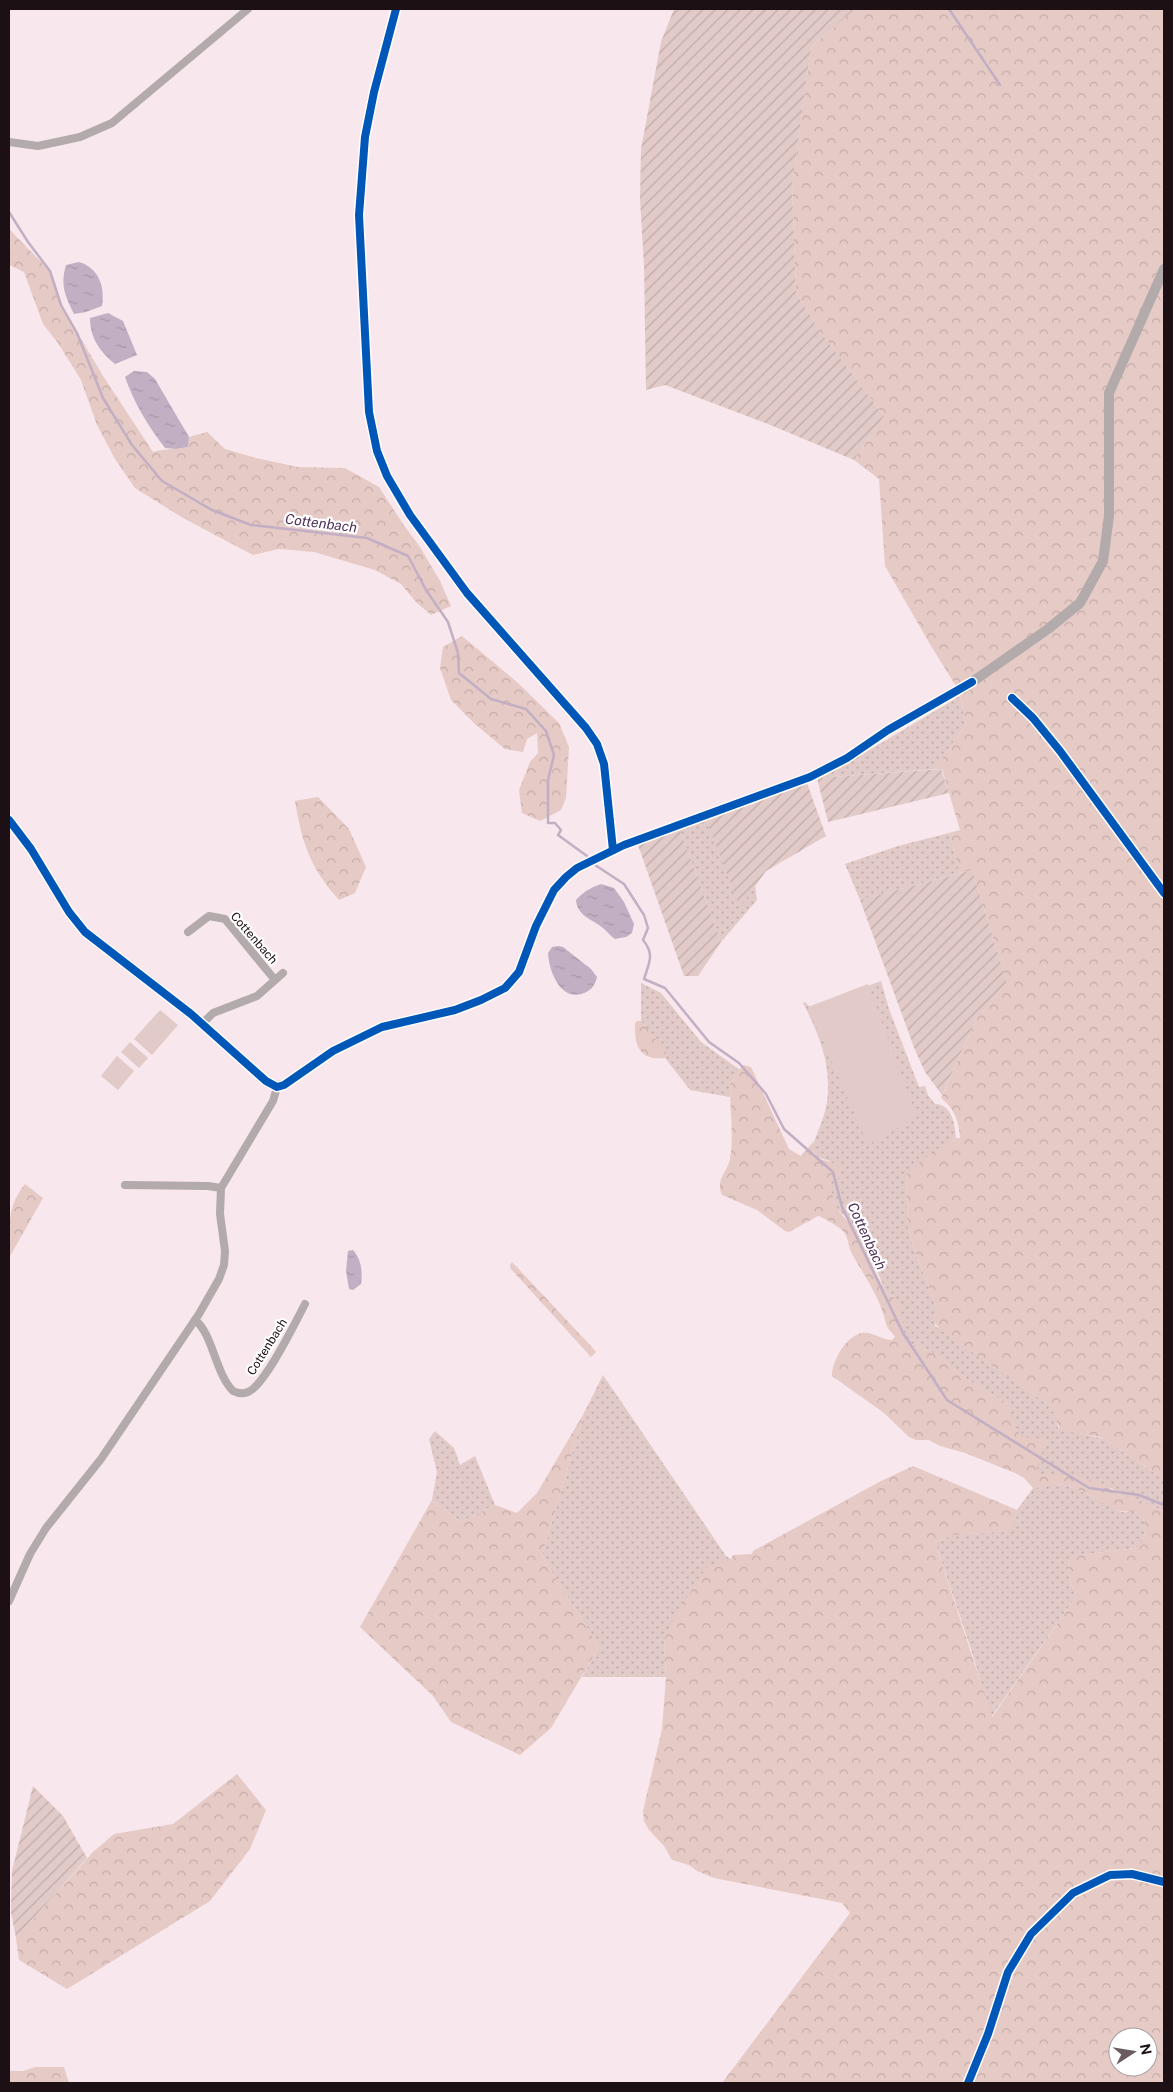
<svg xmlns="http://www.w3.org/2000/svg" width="1173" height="2092" font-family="'Public Sans',sans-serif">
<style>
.grass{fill:url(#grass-dots)}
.forest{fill:url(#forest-crowns);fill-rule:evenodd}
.park{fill:#e1cac7}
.garden{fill:url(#garden-furrows)}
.water{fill:url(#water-ripples)}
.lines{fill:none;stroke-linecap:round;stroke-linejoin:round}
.stream{stroke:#c3afc4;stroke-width:2.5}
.minor{stroke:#b2aaab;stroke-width:8}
.tertiary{stroke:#b2aaab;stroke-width:10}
.cycleway-casing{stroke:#fff;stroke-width:11}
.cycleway{stroke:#0057b8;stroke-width:8}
.labels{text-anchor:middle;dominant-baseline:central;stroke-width:4.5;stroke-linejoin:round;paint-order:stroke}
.street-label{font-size:12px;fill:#1d1014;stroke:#fff}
.water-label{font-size:14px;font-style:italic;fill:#4f3159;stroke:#fff}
</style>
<defs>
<pattern id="grass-dots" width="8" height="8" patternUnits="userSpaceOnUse" patternTransform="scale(1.25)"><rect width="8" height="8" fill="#e1cac7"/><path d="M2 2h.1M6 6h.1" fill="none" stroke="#c1acaa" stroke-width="1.8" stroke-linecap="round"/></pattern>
<pattern id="forest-crowns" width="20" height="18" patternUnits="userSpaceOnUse" patternTransform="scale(1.25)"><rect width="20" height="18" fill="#e6cac6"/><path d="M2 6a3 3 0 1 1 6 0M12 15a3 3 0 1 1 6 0" fill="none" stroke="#c5aca9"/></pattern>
<pattern id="garden-furrows" width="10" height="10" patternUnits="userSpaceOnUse" patternTransform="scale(1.25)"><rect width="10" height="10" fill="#e1cac7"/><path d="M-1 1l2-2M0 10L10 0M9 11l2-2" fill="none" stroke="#c1acaa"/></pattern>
<pattern id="water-ripples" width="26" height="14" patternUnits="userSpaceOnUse" patternTransform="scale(1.25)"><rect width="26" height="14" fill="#c3afc4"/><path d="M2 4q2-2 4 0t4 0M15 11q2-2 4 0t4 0" fill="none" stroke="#a796a8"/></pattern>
</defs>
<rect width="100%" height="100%" fill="#f8e7ec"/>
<g class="grass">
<path d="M 960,696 L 966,724 L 935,769 L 817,778 L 841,767 Z"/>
<path d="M 706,820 L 740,906 L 755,886 L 757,900 L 721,942 L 680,830 Z"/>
<path d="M 949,833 L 960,873 L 860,900 L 845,864 L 898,846 Z"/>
<path d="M 881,981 L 889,1009 L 919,1087 L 925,1086 L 928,1095 L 935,1104 C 952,1104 955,1125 956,1138 L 927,1158 L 906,1177 L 908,1226 L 913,1246 L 938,1312 L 935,1326 L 1049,1405 L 1055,1413 L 1058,1428 L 1104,1439 L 1164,1479 L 1164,1512 L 1143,1501 L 1121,1496 L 1113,1489 L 1070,1474 L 1035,1474 L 1032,1440 C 1010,1434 1015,1420 1007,1403 L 969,1381 L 936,1354 L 907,1342 L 893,1296 L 887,1294 L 874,1264 L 859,1242 L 858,1236 L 845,1216 L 837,1209 L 829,1184 L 833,1178 L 838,1178 L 830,1161 L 817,1157 L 812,1149 C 816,1133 825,1118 827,1102 C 832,1065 819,1034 803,1003 L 805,1002 L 810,1007 Z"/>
<path d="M 641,983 L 661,993 L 701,1042 L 740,1070 L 731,1081 L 730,1097 L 690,1090 L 665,1058 L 667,1055 L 641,1021 Z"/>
<path d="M 603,1375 L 726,1556 L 731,1559 L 664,1640 L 666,1677 L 582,1677 L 599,1647 L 542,1556 L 584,1413 Z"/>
<path d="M 435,1431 L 454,1448 L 460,1465 L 475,1456 L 495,1505 L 461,1522 L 432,1500 L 437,1472 L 429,1439 Z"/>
<path d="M 1056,1484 C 1080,1486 1098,1502 1119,1511 C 1125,1514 1133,1510 1138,1514 C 1149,1521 1145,1536 1141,1546 L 1135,1548 L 1073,1556 L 1069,1559 C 1067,1573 1071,1584 1076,1597 L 991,1717 L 971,1649 L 935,1542 L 953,1535 L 1010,1531 L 1017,1510 L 1033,1488 Z"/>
</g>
<g class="forest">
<path d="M 855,9 L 1164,9 L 1164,1479 L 1104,1439 L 1096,1436 L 1062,1431 C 1057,1427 1055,1412 1049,1405 L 939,1329 L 933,1319 L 938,1312 L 913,1246 L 908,1226 L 906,1177 C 912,1164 944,1147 956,1138 L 960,1138 C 959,1121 954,1108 941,1098 L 976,1019 L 1007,983 L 972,870 L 960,873 L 949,833 L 960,830 L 942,769 L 935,769 L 966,724 L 960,695 L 956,686 L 931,646 L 885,566 L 879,479 L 854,460 L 884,416 L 822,334 L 796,293 L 792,186 L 811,47 Z"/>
<path d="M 9,229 L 50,271 L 61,305 L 103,376 L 153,452 C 165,448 176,450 188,447 L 189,437 L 207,432 L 225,449 L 256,458 L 298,467 L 345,468 L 379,487 L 403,524 L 420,547 L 440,581 L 451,606 L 431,615 L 416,602 L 401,584 L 375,570 L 314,552 L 279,549 L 253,555 L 183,518 L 135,488 L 115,459 L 97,425 L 81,380 L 58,343 L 43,324 L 24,272 L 9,265 Z"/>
<path d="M 462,636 L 518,683 L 559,723 L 569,747 L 566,798 L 561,810 L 540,821 L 522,813 L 519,790 L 530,762 L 538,753 L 537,733 L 527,739 L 523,752 L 505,749 L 475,724 L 451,700 L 440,668 L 443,647 Z"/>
<path d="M 318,797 L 349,829 L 366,867 L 355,893 L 339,900 C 310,868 302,843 295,801 Z"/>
<path d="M 637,1021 L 641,1021 L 665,1051 L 667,1055 L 665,1058 C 639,1061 634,1045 635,1023 Z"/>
<path d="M 743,1065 L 751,1067 L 789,1149 L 801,1156 L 814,1141 C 807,1170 841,1152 841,1176 L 833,1178 L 829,1184 L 837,1209 L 856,1231 L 861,1245 L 866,1247 L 869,1251 L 876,1273 L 887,1294 C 900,1298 897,1306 901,1317 C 903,1323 906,1330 908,1336 L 906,1339 L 907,1342 L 936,1354 L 969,1381 L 1007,1403 C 1019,1429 1011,1441 1047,1438 L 1035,1474 L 1070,1474 L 1103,1484 L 1121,1496 L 1143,1501 L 1164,1512 L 1164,2083 L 722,2083 L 850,1913 L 842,1903 L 714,1878 L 697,1871 L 689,1865 L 672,1860 L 664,1846 L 649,1830 L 644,1821 L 643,1811 L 662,1729 L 666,1677 L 664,1640 L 675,1616 L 707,1567 L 731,1559 L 733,1555 L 752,1554 L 753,1551 L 881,1481 L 913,1466 L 1017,1510 L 1011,1531 L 953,1535 L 935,1542 L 992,1717 L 1076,1597 C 1071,1584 1067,1573 1069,1559 L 1073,1556 L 1135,1548 L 1141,1546 C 1145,1536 1149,1521 1138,1514 C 1133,1510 1123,1513 1116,1510 C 1098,1502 1084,1489 1064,1485 C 1053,1483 1044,1488 1033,1488 L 1024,1478 L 1015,1473 L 965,1453 L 940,1446 L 929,1440 L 916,1440 L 909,1437 L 884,1413 L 832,1376 C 832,1362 845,1336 862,1333 C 872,1331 882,1340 892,1340 L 895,1337 C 893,1333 887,1329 886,1324 C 881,1299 865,1277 852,1254 C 848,1247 849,1239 844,1232 C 841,1228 823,1217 818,1216 L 789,1232 L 785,1231 L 757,1210 L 722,1195 C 715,1179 727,1173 730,1159 C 734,1136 730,1112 730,1089 L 731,1081 ZM 1118,2037 L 1148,2037 L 1148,2067 L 1118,2067 Z"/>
<path d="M 25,1184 L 43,1198 L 9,1258 C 9,1230 6,1207 25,1184 Z"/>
<path d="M 512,1262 L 591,1346 L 596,1352 L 591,1357 L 511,1269 L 510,1265 Z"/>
<path d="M 584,1413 L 542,1556 L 599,1647 L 551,1728 L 520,1755 L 451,1722 L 433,1696 L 360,1627 L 432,1500 L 461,1522 L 495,1505 L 517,1513 L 537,1493 Z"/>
<path d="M 237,1774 L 266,1810 L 250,1849 L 210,1901 L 67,1989 L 19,1960 L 16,1938 L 93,1852 L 114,1834 L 173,1824 Z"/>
<path d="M 35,2067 L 64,2067 L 69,2083 L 9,2083 L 9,2071 L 23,2071 Z"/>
</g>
<g class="park">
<path d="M 868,984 L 917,1117 L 868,1145 L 808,1007 Z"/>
<path d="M 160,1010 L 178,1025 L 152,1055 L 134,1039 Z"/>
<path d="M 130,1042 L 148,1058 L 139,1068 L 121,1052 Z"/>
<path d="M 117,1056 L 134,1071 L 118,1090 L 101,1076 Z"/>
</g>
<g class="garden">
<path d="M 674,9 L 855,9 L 811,47 L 792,186 L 796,293 L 822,334 L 884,416 L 854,460 L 768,424 L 665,385 L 646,390 L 644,266 L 640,199 L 641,149 L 661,42 Z"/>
<path d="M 941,769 L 949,793 L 828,822 L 817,778 Z"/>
<path d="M 807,783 L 826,836 L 766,871 L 740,907 L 706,820 Z"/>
<path d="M 680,830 L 721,942 L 698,976 L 684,976 L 638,845 Z"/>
<path d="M 972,870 L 1007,983 L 976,1019 L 942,1095 L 925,1072 L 915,1050 L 860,900 Z"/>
<path d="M 33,1786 L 63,1816 L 87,1858 L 16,1938 L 11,1912 L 12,1871 Z"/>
</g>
<g class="water">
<path d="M 79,262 C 99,268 105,287 102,306 L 86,312 L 74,314 C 65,296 60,285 66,265 Z"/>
<path d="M 108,313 L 123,321 L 137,355 L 115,364 C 100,352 90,338 90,318 Z"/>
<path d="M 134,371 L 147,372 L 155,379 L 189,437 L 188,447 L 176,449 L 165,448 C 148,426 134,403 125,377 Z"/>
<path d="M 601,884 L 614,888 L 624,902 L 634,924 L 632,933 L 626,937 L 615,939 C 610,936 607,931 603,928 C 592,919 577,916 576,900 C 583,892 590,888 601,884 Z"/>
<path d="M 558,946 L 563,947 L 591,969 L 597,977 C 595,986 590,992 581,994 C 560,1000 549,971 548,953 L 552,947 Z"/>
<path d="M 353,1250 C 361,1259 363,1272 361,1284 L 353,1290 L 349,1289 L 346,1271 L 348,1251 Z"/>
</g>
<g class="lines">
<g class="stream">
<path d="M 949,9 L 1000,85"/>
<path d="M 9,212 L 28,242 L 50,271 L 61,305 L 77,333 L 103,398 L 132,445 L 162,481 L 212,510 L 251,525 L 367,538 L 408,556 L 426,590 L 448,622 L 458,653 L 459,673 L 491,699 L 526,709 L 546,731 L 554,755 L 548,780 L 548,823 L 555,823 L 561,830 L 558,835 L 587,856"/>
<path d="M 595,865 L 624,884 L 644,915 L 648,928 L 643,940 C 655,954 649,963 644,979 L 665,988 L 709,1042 L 739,1063 L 766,1094 L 784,1129 L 833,1172 L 842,1207 L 903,1333 L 947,1400 L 1089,1488 L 1139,1495 L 1164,1505"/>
</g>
<g class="minor">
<path d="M 396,9 L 374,92 L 365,137 L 359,215 L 369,412 L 377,451 L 387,476 L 410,515 L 467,593 L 586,728 L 597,744 L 604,764 L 613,850"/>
<path d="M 9,142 L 38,146 L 80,137 L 112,123 L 248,9"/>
<path d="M 188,932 L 209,916 L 225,919 L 275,980"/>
<path d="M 202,1024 L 213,1013 L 257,996 L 283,973"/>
<path d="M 125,1185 L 208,1186 L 221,1188"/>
<path d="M 195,1320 C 213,1334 215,1373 233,1391 C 237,1393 243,1394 248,1392 C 265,1385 295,1323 305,1304"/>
<path d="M 9,1601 L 30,1554 L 46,1528 L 101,1459 L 199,1314 L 219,1279 L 224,1265 L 225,1251 L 220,1214 L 221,1188 L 273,1101 L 277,1087"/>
</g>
<path class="tertiary" d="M 9,820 L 31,849 L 69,912 L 85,932 L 191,1014 L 266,1081 L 275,1086 L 284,1085 L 333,1051 L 382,1027 L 455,1010 L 481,1000 L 505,988 L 519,972 L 536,926 L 554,890 L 566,877 L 577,868 L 624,845 L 810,777 L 847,758 L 888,730 L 972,682 L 1048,629 L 1080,603 L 1103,561 L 1109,516 L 1109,393 L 1164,269"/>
<g class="cycleway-casing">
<g id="cycleway">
<path d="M 396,9 L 374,92 L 365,137 L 359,215 L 369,412 L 377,451 L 387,476 L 410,515 L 467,593 L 586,728 L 597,744 L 604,764 L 613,850"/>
<path d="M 1012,698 L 1033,718 L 1060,751 L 1164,893"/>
<path d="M 9,820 L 31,849 L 69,912 L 85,932 L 191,1014 L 266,1081 L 277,1087 L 284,1085 L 333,1051 L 382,1027 L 455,1010 L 481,1000 L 505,988 L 519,972 L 536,926 L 554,890 L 566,877 L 577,868 L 624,845 L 810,777 L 847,758 L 888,730 L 972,682"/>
<path d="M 968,2083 L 988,2034 L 1008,1972 L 1031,1934 L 1073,1893 L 1110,1875 L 1132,1874 L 1164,1882"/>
</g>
</g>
<use href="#cycleway" class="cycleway"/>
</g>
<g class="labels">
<g class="street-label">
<text transform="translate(254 938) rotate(49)">Cottenbach</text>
<text transform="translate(267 1347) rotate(-58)">Cottenbach</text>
</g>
<g class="water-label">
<text transform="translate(321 523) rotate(7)">Cottenbach</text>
<text transform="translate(867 1236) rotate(65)">Cottenbach</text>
</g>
</g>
<rect width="1173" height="2092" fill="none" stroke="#1d1014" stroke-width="20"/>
<g transform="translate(1133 2052) rotate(78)"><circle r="24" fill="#ffffff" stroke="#a59fa1"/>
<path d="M0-4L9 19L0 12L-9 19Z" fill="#6a5b60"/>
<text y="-8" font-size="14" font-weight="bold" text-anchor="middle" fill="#1d1014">N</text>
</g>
</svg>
